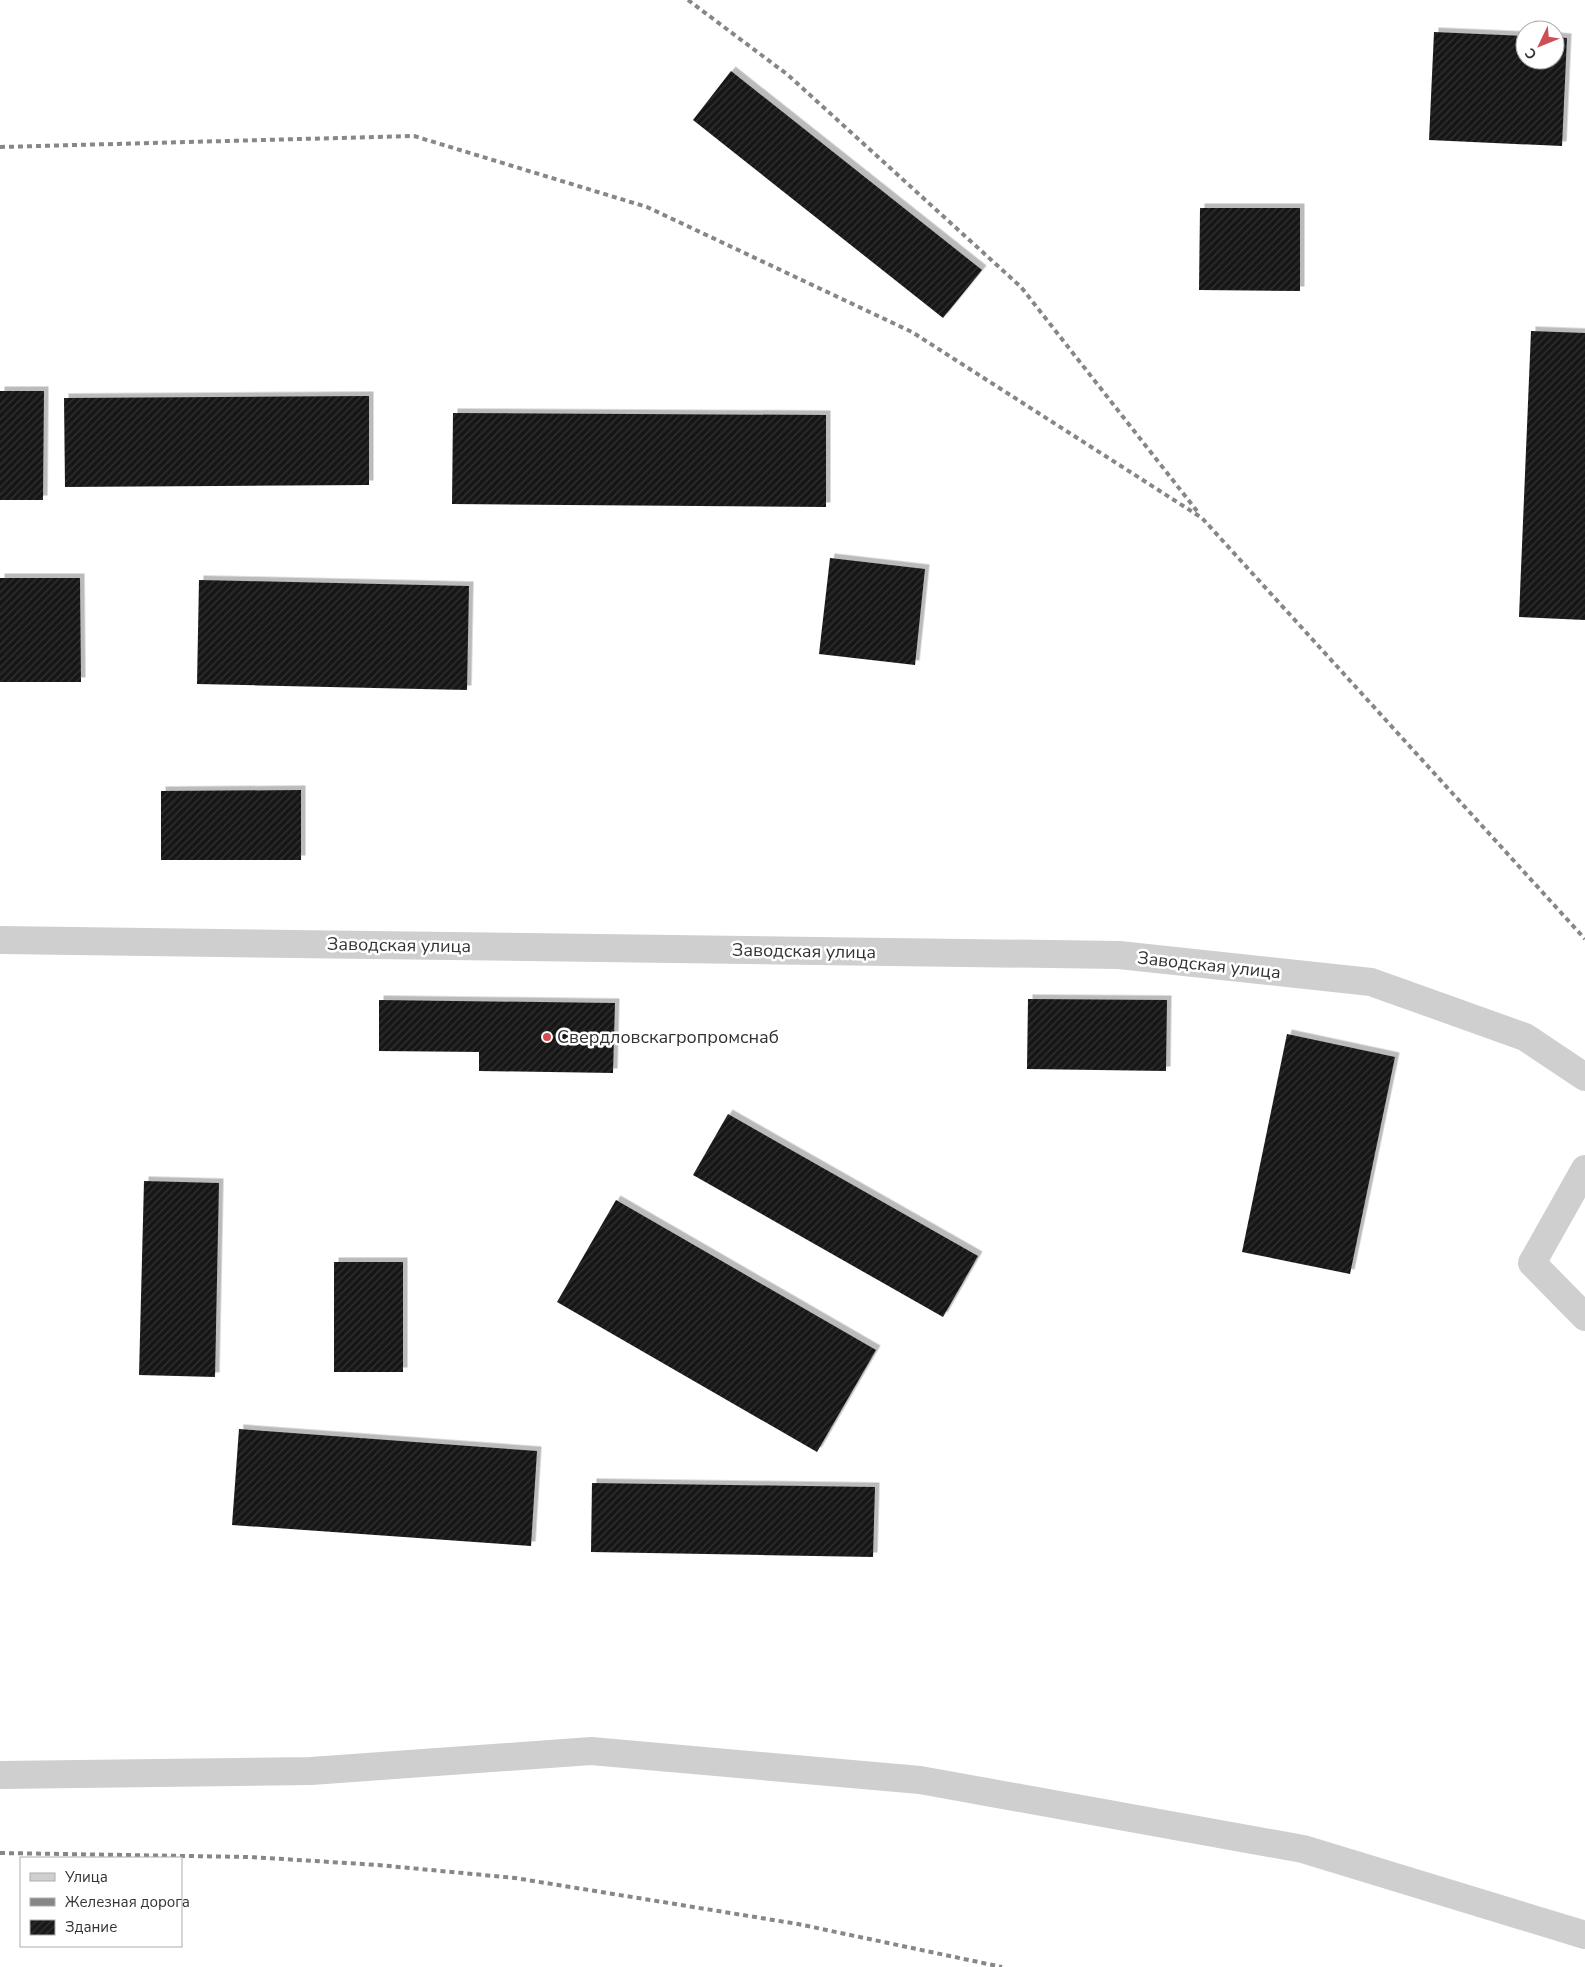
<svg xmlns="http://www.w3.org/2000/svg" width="1585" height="1967" font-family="'Nunito Sans',sans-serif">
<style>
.building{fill:url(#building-hatch);filter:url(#shadow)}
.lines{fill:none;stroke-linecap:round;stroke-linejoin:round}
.minor{stroke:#cfcfcf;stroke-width:28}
.rail{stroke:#878787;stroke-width:4;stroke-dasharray:5 4;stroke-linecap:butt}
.poi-dot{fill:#d04d53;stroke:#fff;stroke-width:2}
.labels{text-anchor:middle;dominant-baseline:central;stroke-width:5;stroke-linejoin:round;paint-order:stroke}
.street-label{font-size:18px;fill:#323232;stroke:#fff}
.poi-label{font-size:18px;fill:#323232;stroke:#fff;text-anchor:start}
</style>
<defs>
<pattern id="building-hatch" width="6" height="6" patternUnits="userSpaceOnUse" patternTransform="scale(1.25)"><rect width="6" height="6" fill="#191919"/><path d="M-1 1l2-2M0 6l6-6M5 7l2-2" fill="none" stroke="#323232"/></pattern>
<filter id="shadow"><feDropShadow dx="4.5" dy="-4.5" stdDeviation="0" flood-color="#0004"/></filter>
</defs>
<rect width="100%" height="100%" fill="#fff"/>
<g class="building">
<path d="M 1434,32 L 1525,36 L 1525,60 L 1555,60 L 1555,37 L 1567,38 L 1562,146 L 1429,140 Z"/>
<path d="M 731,71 L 982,270 L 943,318 L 693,120 Z"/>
<path d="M 1200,208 L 1300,208 L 1300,291 L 1199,290 Z"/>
<path d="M 1531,331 L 1585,333 L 1585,620 L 1519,617 Z"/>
<path d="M 0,391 L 44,391 L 43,500 L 0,500 Z"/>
<path d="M 369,396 L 369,485 L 65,487 L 64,398 Z"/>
<path d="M 453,413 L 826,415 L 826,507 L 452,504 Z"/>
<path d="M 830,558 L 925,569 L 915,665 L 819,654 Z"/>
<path d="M 0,578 L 80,578 L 81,682 L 0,682 Z"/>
<path d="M 199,580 L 469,586 L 467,690 L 197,684 Z"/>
<path d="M 301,790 L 301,860 L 161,860 L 161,791 Z"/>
<path d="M 1028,999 L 1167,1000 L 1166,1071 L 1027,1069 Z"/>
<path d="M 379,1000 L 615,1003 L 613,1073 L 479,1071 L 479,1052 L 379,1051 Z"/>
<path d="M 1287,1034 L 1395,1057 L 1350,1274 L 1242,1252 Z"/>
<path d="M 728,1114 L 978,1256 L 943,1317 L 693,1175 Z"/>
<path d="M 144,1181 L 219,1183 L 215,1377 L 139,1375 Z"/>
<path d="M 616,1200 L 876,1350 L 817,1452 L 557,1302 Z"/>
<rect x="334" y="1262" width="69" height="110"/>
<path d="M 239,1429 L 537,1451 L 531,1546 L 232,1525 Z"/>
<path d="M 592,1483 L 875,1487 L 873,1557 L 591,1552 Z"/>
</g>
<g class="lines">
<g class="minor">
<path d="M 0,940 L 1119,955 L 1371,982 L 1525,1037 L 1585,1077"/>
<path d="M 1585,1169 L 1532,1263 L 1585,1317"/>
<path d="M 0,1775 L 311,1771 L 591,1751 L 920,1780 L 1303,1849 L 1585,1935"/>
</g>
<g class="rail">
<path d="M 688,0 L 788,75 L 1021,287 L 1197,511"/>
<path d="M 0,147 L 414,136 L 647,207 L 912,332 L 1202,518 L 1585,939"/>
<path d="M 0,1853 L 250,1857 L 378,1865 L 515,1878 L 798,1924 L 1002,1967"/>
</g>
</g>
<circle class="poi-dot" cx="547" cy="1037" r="5"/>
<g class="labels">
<g class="street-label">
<text transform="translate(399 945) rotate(1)">Заводская улица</text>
<text transform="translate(804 951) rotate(1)">Заводская улица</text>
<text transform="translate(1209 965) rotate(6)">Заводская улица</text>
</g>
<g class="poi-label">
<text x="557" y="1037">Свердловскагропромснаб</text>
</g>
</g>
<rect x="20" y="1857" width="162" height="90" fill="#ffffff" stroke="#adadad"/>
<rect x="30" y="1873" width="25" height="8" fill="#cfcfcf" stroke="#adadad"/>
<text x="65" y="1882" font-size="15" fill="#323232">Улица</text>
<rect x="30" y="1898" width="25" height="8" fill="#878787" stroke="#adadad"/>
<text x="65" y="1907" font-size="15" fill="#323232">Железная дорога</text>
<rect x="30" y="1920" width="25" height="15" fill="url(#building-hatch)" stroke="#adadad"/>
<text x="65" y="1932" font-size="15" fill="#323232">Здание</text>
<g transform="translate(1540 45) rotate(227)"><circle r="24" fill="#ffffff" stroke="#adadad"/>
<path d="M0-4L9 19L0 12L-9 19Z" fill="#d04d53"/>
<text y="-8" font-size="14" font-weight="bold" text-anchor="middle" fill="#323232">С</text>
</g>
</svg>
